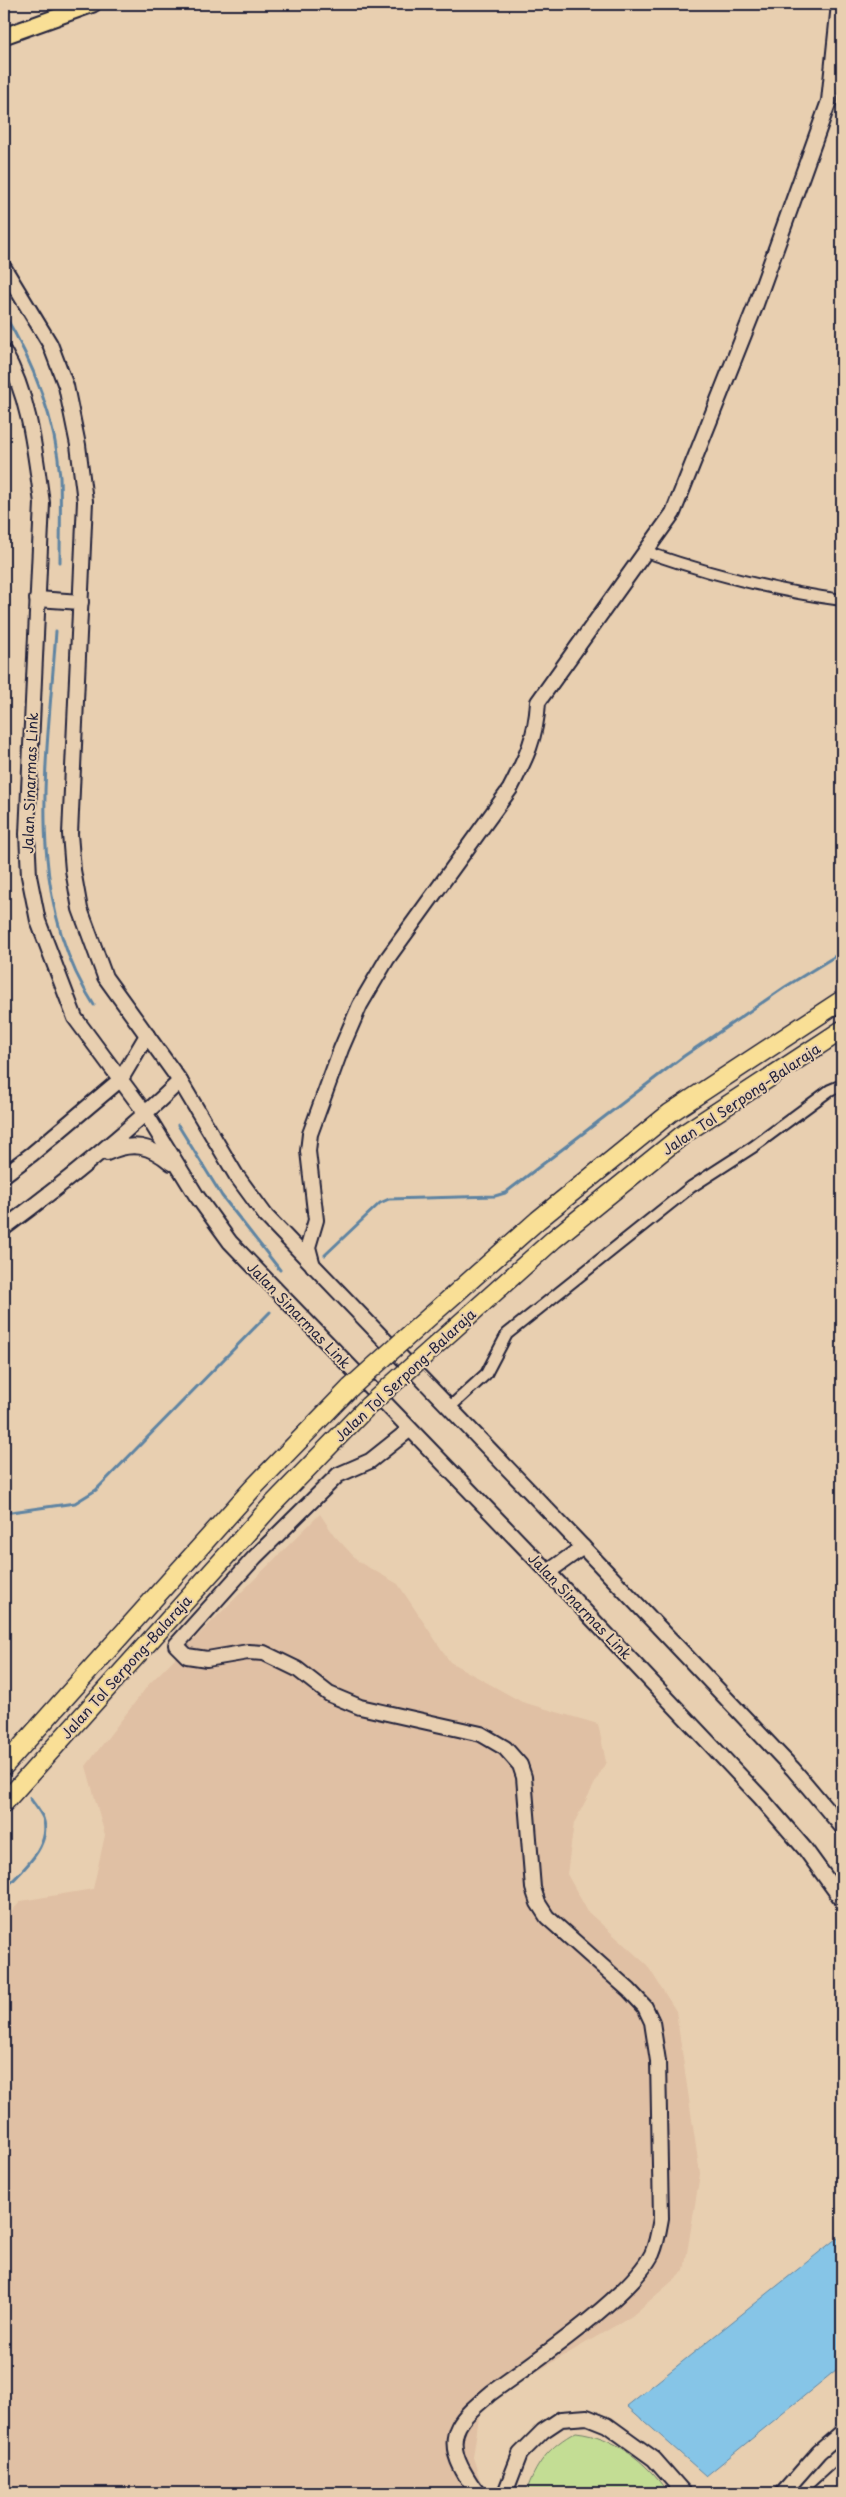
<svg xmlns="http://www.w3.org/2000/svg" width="846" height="2497" font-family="'Playpen Sans',sans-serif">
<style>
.built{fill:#e0c0a4}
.green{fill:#c3dd94;stroke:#728068}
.water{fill:#86c5e7;stroke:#5e84a2}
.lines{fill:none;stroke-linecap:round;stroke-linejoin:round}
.stream{stroke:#5e84a2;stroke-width:3}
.street-casing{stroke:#22223b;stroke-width:14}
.secondary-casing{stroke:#22223b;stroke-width:18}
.primary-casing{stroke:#22223b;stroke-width:19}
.highway-casing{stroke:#22223b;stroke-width:21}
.street{stroke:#e8cfb0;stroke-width:10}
.secondary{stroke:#e8cfb0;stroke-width:14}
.primary{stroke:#f9df96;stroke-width:15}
.highway{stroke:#f9df96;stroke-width:18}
.highway-bridge-casing{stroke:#22223b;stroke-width:21;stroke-linecap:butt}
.highway-bridge{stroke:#f9df96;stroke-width:18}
.labels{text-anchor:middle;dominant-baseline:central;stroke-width:4;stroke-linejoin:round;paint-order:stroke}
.street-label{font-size:14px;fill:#22223b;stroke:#e8cfb0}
</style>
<rect width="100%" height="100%" fill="#e8cfb0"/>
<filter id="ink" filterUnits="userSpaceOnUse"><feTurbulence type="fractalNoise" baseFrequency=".02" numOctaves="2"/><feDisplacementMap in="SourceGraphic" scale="10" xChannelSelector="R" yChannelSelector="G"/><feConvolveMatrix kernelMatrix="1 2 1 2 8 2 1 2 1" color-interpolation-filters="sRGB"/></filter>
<g filter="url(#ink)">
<path class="built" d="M 320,1514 L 334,1535 L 359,1562 L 398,1584 L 450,1662 L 522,1702 L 598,1724 L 606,1762 L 574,1823 L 567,1874 L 588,1912 L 647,1965 L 676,2011 L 700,2174 L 684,2271 L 632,2316 L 481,2404 L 473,2457 L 484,2493 L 4,2493 L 4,1920 L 21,1901 L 93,1889 L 105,1835 L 86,1766 L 149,1684 Z"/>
<path class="green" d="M 576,2432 C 614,2436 647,2462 668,2493 L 526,2493 C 535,2465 549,2446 576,2432 Z"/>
<path class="water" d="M 842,2234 L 842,2365 L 706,2476 L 627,2406 Z"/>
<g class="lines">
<g class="stream">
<path d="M 4,314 C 33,362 56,421 60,477 C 61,505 60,534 60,562"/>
<path d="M 56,631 C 48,755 22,895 94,1005"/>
<path d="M 178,1125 L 222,1196 L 280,1270"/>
<path d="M 325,1255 L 380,1203 L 389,1199 L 495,1196 L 505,1193 L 684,1056 L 785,987 L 842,952"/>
<path d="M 4,1513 L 75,1503 L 96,1490 L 270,1312"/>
<path d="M 4,1890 C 20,1872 53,1846 43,1818 C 40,1811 34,1804 30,1798"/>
</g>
<g class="street-casing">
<g id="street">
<path d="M 646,552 C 710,574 775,591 842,600"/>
<path d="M 449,1408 L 486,1374 L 507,1334 L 691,1187 L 753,1147 L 830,1090 L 842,1085"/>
</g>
</g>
<g class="secondary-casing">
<g id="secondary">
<path d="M 4,268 L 50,344 L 66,386 L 78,445 L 85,501 L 70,834 L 73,870 L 80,909 L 105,977 L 180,1081 L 236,1175 L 266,1216 L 583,1547 L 793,1769 L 842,1827"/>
<path d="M 4,352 C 30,397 35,452 42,503 L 27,834 L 29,876 L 38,921 L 75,1018 L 146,1114 L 196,1195 L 230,1242 L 548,1572 L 761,1798 L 805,1849 L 842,1900"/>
<path d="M 37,599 L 81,602"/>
<path d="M 107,1153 C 132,1141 150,1145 171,1163"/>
<path d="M 4,1175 L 32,1154 L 121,1079 L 147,1035"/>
<path d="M 4,1228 C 66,1182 125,1134 180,1081"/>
<path d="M 313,1266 L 308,1247 L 316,1220 L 308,1151 L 310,1134 L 341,1049 L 360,1005 L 387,959 L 510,789 C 526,758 536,738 538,702 L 673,513 L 755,307 L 829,101 L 839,4"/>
<path d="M 409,1430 L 370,1461 L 338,1475 L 255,1557 L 176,1645 L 187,1656 L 207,1659 L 248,1652 L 264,1653 L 297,1669 L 329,1694 L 360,1707 L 481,1734 L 505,1748 L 520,1765 L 524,1777 L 533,1888 L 538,1903 L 547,1917 L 629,1990 L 645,2007 L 652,2022 L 658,2061 L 661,2218 C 659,2230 657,2243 652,2254 C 630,2297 532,2363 491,2393 C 465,2415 443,2431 461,2467 C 466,2476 471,2486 478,2493"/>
<path d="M 548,1572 L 583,1547"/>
<path d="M 505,2493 L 520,2454 L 543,2431 L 561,2419 L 587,2417 L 607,2425 L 654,2459 L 684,2493"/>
<path d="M 783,2493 L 819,2452 L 842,2432"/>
<path d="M 819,2493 L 842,2472"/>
</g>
</g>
<g class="primary-casing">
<path id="primary" d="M 4,36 L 93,4"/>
</g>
<g class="highway-casing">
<g id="highway">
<path d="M 419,1326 L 538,1220 L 670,1113 L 842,1000"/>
<path d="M 436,1345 L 554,1239 L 685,1133 L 842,1030"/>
<path d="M 4,1766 L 252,1489 L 350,1388"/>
<path d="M 4,1803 L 271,1506 L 368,1406"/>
</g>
</g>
<use href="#street" class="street"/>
<use href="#secondary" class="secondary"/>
<use href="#primary" class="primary"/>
<use href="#highway" class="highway"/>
<g class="highway-bridge-casing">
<g id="highway-bridge">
<path d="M 350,1388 L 419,1326"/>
<path d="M 368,1406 L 436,1345"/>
</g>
</g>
<use href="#highway-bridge" class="highway-bridge"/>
</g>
</g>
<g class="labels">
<g class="street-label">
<text transform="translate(30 783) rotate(-88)">Jalan Sinarmas Link</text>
<text transform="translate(741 1099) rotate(-34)">Jalan Tol Serpong–Balaraja</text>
<text transform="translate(299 1315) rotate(46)">Jalan Sinarmas Link</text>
<text transform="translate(405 1375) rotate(-43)">Jalan Tol Serpong–Balaraja</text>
<text transform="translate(580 1606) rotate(46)">Jalan Sinarmas Link</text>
<text transform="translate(126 1667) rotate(-48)">Jalan Tol Serpong–Balaraja</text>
</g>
</g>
<rect width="846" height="2497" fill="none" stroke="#e8cfb0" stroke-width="20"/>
<rect x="10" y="10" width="826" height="2477" fill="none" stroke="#22223b" stroke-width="2" filter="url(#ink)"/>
</svg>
